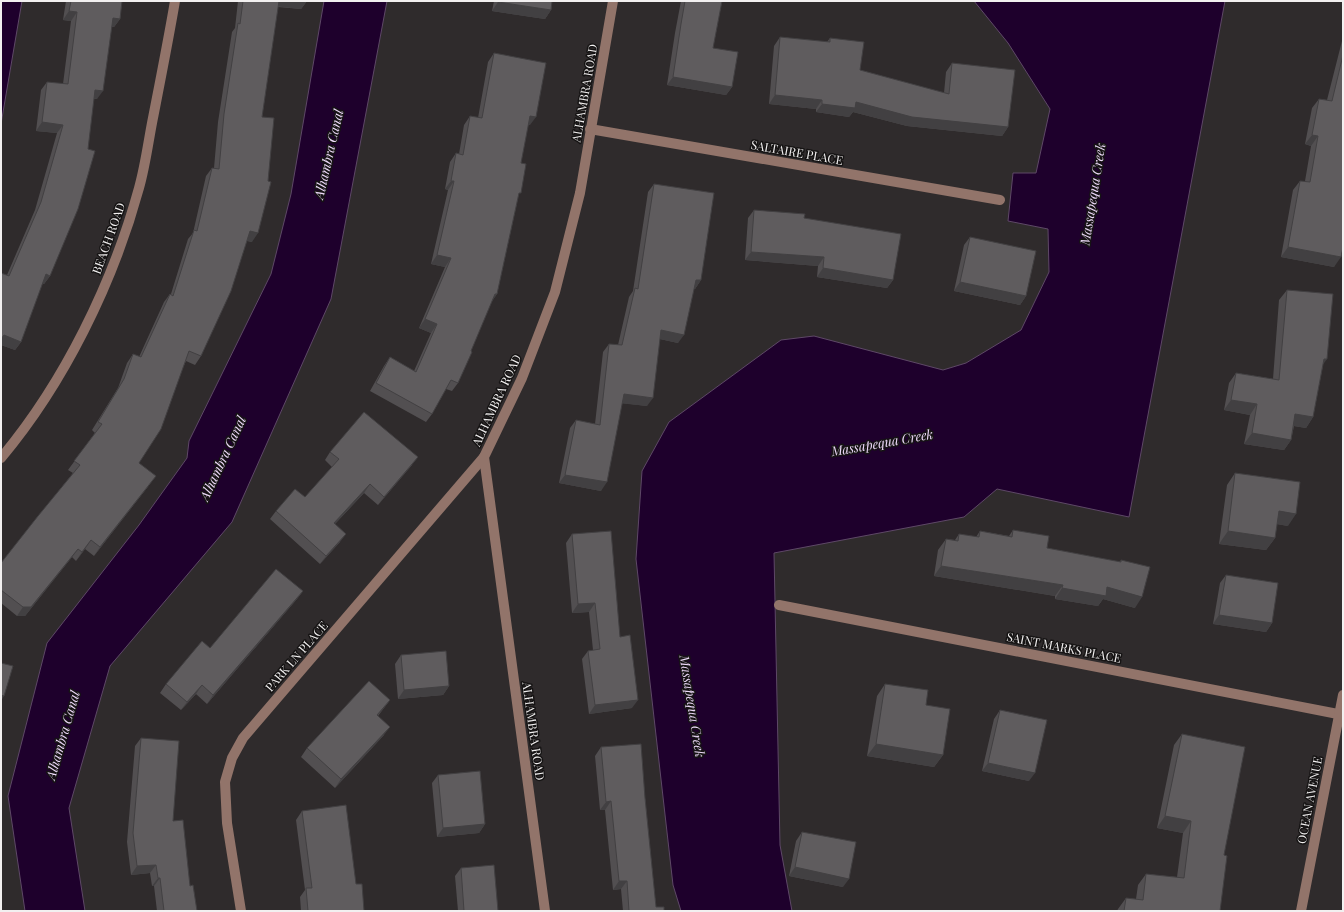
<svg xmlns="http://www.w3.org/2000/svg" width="1344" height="912" font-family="'Playfair Display',serif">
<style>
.water{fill:#1e002c;stroke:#5e4867}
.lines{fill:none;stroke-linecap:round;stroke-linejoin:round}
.minor{stroke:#92746a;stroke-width:10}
.wall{fill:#524f51}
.shaded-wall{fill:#424042}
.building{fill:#5f5c5e;stroke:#424042}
.labels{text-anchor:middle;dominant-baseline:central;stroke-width:3;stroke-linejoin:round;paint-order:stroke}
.street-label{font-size:12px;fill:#f2f0f0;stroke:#161414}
.water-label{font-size:13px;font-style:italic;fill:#edd9f9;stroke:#161414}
</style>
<rect width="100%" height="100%" fill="#2f2b2c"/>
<g class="water">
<path d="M 1,1 L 22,1 L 1,124 Z"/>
<path d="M 324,1 L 387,1 L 331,299 L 232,522 L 110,666 L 69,808 L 85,911 L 25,911 L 8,796 L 47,643 L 139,525 L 187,458 L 189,441 L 271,274 L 291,194 Z"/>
<path d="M 974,1 L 1225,1 L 1129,517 L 997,489 L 964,517 L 774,553 L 780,845 L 792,911 L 681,911 L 673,885 L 636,559 L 642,471 L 669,422 L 781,340 L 814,336 L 943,370 L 966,363 L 1021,330 L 1049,272 L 1048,229 L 1008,221 L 1013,173 L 1036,173 L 1050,109 L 1008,43 Z"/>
</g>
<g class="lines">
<g class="minor">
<path d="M 590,129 L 1000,200"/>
<path d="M 1,458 C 64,383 113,283 139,188 C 145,167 148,144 152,123 C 160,82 168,42 175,1"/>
<path d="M 779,605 L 1343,715"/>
<path d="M 241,911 L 227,823 L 225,782 L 232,758 L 243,738 L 484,457"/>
<path d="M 545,911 L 484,457 L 522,378 L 555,292 L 580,193 L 613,1"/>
<path d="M 1301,911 L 1343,695"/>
</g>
</g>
<g class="wall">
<path d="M 66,1 L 122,1 L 120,19 L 114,27 L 111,27 L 97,99 L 94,99 L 50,276 L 44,284 L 42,284 L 21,342 L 15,350 L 1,345 L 1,273 L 7,275 L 35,210 L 57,133 L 36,131 L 41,90 L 47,82 L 63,84 L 71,21 L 63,20 Z"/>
<path d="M 238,1 L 307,1 L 301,9 L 278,7 L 262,117 L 252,242 L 247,241 L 201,356 L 195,365 L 186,361 L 139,463 L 150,484 L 94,556 L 85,549 L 76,561 L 72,557 L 25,616 L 17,616 L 1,603 L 1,563 L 73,473 L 68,470 L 95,433 L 92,430 L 118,388 L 127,363 L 133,354 L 139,357 L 164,302 L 170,294 L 171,294 L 188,239 L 193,233 L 206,176 L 212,168 L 214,168 L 218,122 L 232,32 L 235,28 Z"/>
<path d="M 494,1 L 552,1 L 551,10 L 545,19 L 492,11 Z"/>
<path d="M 681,1 L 722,1 L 713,48 L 732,87 L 726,95 L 667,85 L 675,33 Z"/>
<path d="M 780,37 L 827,42 L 830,38 L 860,70 L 944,93 L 946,72 L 952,63 L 1008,127 L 1002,136 L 907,126 L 853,112 L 849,117 L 816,112 L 816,109 L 769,104 L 774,46 Z"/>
<path d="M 1343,37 L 1343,247 L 1334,267 L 1281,257 L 1293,190 L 1300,181 L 1305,181 L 1311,146 L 1305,144 L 1312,108 L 1319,99 L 1327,100 Z"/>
<path d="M 494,53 L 530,125 L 528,125 L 521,163 L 518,198 L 497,294 L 491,302 L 458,383 L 452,391 L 446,389 L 432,414 L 426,422 L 370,391 L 384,366 L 390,357 L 414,371 L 431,333 L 419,328 L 445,267 L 431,264 L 448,190 L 445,189 L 450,162 L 456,153 L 459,154 L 464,125 L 470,116 L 478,118 L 488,62 Z"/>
<path d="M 654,184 L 701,280 L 695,289 L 694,289 L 678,343 L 660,339 L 647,406 L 622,403 L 601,491 L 559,483 L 570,428 L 576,420 L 595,424 L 603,352 L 609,344 L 618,345 L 629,297 L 633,291 L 648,192 Z"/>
<path d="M 754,210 L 804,218 L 893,280 L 887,288 L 817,277 L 818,266 L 745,260 L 748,218 Z"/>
<path d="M 970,237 L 1026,296 L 1020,305 L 954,291 L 964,245 Z"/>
<path d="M 1287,290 L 1323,365 L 1313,417 L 1306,428 L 1294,426 L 1291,440 L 1284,450 L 1244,444 L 1250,415 L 1224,410 L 1229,383 L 1236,373 L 1273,379 L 1279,300 Z"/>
<path d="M 330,452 L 412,465 L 378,505 L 364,493 L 335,524 L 340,542 L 320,564 L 270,519 L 276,511 L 305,497 L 332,467 L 325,460 Z"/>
<path d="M 1235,473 L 1288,526 L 1277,524 L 1275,538 L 1266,550 L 1219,544 L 1227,485 Z"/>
<path d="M 1013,530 L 1047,548 L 1120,562 L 1121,560 L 1135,608 L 1103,599 L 1098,606 L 1055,599 L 1055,596 L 934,576 L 938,550 L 946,539 L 955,540 L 959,534 L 976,537 L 980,531 L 1009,536 Z"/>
<path d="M 572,534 L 620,637 L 632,708 L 589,714 L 582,659 L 588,651 L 593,650 L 589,612 L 572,613 L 566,543 Z"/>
<path d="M 1226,575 L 1272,623 L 1266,632 L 1213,624 L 1220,583 Z"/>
<path d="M 303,591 L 297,599 L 207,704 L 196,694 L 181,710 L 160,693 L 166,684 Z"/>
<path d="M 401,655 L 449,686 L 443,695 L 398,699 L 395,664 Z"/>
<path d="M 885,684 L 926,705 L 943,755 L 934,767 L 867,756 L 877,696 Z"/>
<path d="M 390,700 L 378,716 L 384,735 L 335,788 L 301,757 L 307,748 Z"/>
<path d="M 1000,710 L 1029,781 L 982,771 L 994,719 Z"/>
<path d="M 1182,734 L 1224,855 L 1220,911 L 1117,911 L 1118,909 L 1126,898 L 1136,899 L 1138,885 L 1146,874 L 1177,877 L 1183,833 L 1157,828 L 1174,745 Z"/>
<path d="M 141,738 L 173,821 L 197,911 L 157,911 L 154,886 L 152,886 L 150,873 L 131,875 L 127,842 L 135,746 Z"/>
<path d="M 601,747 L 645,798 L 656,907 L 664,911 L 623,911 L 621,889 L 613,890 L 605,810 L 600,810 L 595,756 Z"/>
<path d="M 438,775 L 485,824 L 479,833 L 437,837 L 432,783 Z"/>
<path d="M 302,811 L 356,884 L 364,911 L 301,911 L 300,897 L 305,890 L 296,820 Z"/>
<path d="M 802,832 L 843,887 L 789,876 L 796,841 Z"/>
<path d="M 461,868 L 498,911 L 458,911 L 455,876 Z"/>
</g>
<g class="shaded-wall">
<path d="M 277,1 L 307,1 L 301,9 L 273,6 Z"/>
<path d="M 498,2 L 551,10 L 545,19 L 492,11 Z"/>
<path d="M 69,11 L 77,12 L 71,21 L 63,20 Z"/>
<path d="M 113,18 L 120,19 L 114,27 L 107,26 Z"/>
<path d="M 673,77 L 732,87 L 726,95 L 667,85 Z"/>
<path d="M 95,90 L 103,91 L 97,99 L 89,98 Z"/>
<path d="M 775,95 L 822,100 L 816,109 L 769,104 Z"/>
<path d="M 856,102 L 1008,127 L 1002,136 L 907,126 L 853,112 L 849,117 L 816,112 L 822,104 Z"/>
<path d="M 530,116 L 536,117 L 530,125 L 524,124 Z"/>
<path d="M 42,122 L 63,125 L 57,133 L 36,131 Z"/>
<path d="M 1312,135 L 1318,136 L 1311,146 L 1305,144 Z"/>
<path d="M 451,181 L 454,181 L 448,190 L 445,189 Z"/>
<path d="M 250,231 L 258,233 L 252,242 L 244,240 Z"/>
<path d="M 1288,247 L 1341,257 L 1334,267 L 1281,257 Z"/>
<path d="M 751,252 L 824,257 L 818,266 L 745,260 Z"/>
<path d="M 437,255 L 451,258 L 445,267 L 431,264 Z"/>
<path d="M 823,268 L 893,280 L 887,288 L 817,277 Z"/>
<path d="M 46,274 L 50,276 L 44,284 L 40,283 Z"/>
<path d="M 696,280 L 701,280 L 695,289 L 690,288 Z"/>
<path d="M 960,282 L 1026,296 L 1020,305 L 954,291 Z"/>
<path d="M 495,294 L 497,294 L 491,303 Z"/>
<path d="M 425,319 L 437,324 L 431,333 L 419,328 Z"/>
<path d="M 661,330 L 684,335 L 678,343 L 655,338 Z"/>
<path d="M 4,335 L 21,342 L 15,350 L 1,345 L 1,339 Z"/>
<path d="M 1324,359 L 1327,359 L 1319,370 Z"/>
<path d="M 624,394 L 653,398 L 647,406 L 618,403 Z"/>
<path d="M 1231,400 L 1257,404 L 1250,415 L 1224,410 Z"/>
<path d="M 1295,414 L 1313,417 L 1306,428 L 1288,425 Z"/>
<path d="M 1252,433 L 1291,440 L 1284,450 L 1244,444 Z"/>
<path d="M 418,457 L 412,465 L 378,505 L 384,497 Z"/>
<path d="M 565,475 L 607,482 L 601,491 L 559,483 Z"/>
<path d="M 156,476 L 150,484 L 94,556 L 100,547 Z"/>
<path d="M 370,484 L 364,493 L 328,531 L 334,523 Z"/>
<path d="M 1279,511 L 1296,514 L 1288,526 L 1270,523 Z"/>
<path d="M 1228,531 L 1275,538 L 1266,550 L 1219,544 Z"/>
<path d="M 346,534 L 340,542 L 320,564 L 326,556 Z"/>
<path d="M 91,540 L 85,549 L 76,561 L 82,552 Z"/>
<path d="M 78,549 L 72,557 L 25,616 L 17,616 L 23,607 Z"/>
<path d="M 941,566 L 1063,585 L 1055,596 L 934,576 Z"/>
<path d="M 1107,587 L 1142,597 L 1135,608 L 1103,599 L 1098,606 L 1055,599 L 1062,588 Z"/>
<path d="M 303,591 L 297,599 L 207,704 L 213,695 Z"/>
<path d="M 595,603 L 589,612 L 572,613 L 578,604 Z"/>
<path d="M 1219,615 L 1272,623 L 1266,632 L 1213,624 Z"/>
<path d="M 202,685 L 196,694 L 181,710 L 187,702 Z"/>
<path d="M 449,686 L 443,695 L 398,699 L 404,690 Z"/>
<path d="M 1,695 L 4,696 L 1,701 Z"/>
<path d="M 390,700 L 384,708 L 371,723 L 377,715 Z"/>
<path d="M 638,700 L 632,708 L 589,714 L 595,705 Z"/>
<path d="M 390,727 L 384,735 L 335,788 L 341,779 Z"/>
<path d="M 876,744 L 943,755 L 934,767 L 867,756 Z"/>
<path d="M 988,763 L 1035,773 L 1029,781 L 982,771 Z"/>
<path d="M 611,801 L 605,810 L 600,810 L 606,802 Z"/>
<path d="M 1165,816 L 1191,821 L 1183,833 L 1157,828 Z"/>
<path d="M 485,824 L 479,833 L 437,837 L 443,828 Z"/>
<path d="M 156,865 L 150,873 L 131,875 L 137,866 Z"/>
<path d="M 795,867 L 849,879 L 843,887 L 789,876 Z"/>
<path d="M 158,878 L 160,878 L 154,886 L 152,886 Z"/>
<path d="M 619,881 L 627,881 L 621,889 L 613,890 Z"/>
</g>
<g class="building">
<path d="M 71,1 L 122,1 L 120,19 L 113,18 L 103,91 L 95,90 L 88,149 L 95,151 L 78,209 L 50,276 L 46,274 L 21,342 L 4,335 L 1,339 L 1,273 L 9,276 L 41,202 L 63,125 L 42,122 L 47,82 L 68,84 L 77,12 L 69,11 Z"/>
<path d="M 243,1 L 279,1 L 262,117 L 274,118 L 268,181 L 271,182 L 258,233 L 250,231 L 231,291 L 201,356 L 189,351 L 161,429 L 139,463 L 156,476 L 100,547 L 91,540 L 82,552 L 78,549 L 31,607 L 23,607 L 1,590 L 1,563 L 38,516 L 80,465 L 74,461 L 102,424 L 98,422 L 124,379 L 133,354 L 141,357 L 170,294 L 173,296 L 194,230 L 197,231 L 212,168 L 219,169 L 224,114 L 238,23 L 240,24 Z"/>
<path d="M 498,1 L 552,1 L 551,10 L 498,2 Z"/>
<path d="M 685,1 L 722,1 L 713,48 L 738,52 L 732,87 L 673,77 L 681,24 Z"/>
<path d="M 780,37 L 830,42 L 830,38 L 864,42 L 860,70 L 949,94 L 952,63 L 1015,70 L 1008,127 L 912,117 L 856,102 L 855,108 L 822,104 L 822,100 L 775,95 Z"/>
<path d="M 494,53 L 546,63 L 536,117 L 530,116 L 521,163 L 526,164 L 521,193 L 519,193 L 497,294 L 495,294 L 471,351 L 472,352 L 458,383 L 451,380 L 432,414 L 376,383 L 390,357 L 416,372 L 437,324 L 425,319 L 451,258 L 437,255 L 454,181 L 451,181 L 456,153 L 463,155 L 470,116 L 482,118 Z"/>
<path d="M 1343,55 L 1343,247 L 1341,257 L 1288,247 L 1300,181 L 1310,182 L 1318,136 L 1312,135 L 1319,99 L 1332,101 Z"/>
<path d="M 654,184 L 714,193 L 701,280 L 696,280 L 684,335 L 661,330 L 653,398 L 624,394 L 607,482 L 565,475 L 576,420 L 600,425 L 609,344 L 622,345 L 635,288 L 638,289 Z"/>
<path d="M 754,210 L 805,214 L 804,218 L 901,234 L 893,280 L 823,268 L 824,257 L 751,252 Z"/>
<path d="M 970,237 L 1036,251 L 1026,296 L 960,282 Z"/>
<path d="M 1287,290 L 1333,294 L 1327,359 L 1324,359 L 1313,417 L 1295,414 L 1291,440 L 1252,433 L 1257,404 L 1231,400 L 1236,373 L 1279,380 Z"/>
<path d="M 364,412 L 418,457 L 384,497 L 370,484 L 334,523 L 346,534 L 326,556 L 276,511 L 295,489 L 305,497 L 339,459 L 330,452 Z"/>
<path d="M 1235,473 L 1300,482 L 1296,514 L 1279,511 L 1275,538 L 1228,531 Z"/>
<path d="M 1013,530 L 1049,536 L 1047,548 L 1121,562 L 1121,560 L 1150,567 L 1142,597 L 1107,587 L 1106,596 L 1062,588 L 1063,585 L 941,566 L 946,539 L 958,541 L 959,534 L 979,537 L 980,531 L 1012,537 Z"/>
<path d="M 611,531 L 620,637 L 630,635 L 638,700 L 595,705 L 588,651 L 600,649 L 595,603 L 578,604 L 572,534 Z"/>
<path d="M 276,569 L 303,591 L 213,695 L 202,685 L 187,702 L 166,684 L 202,641 L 210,648 Z"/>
<path d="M 1226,575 L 1278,583 L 1272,623 L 1219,615 Z"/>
<path d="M 446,651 L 449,686 L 404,690 L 401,655 Z"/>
<path d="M 1,663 L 13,666 L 4,696 L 1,695 Z"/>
<path d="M 369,681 L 390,700 L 377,715 L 390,727 L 341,779 L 307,748 Z"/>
<path d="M 885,684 L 928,690 L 926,705 L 950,709 L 943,755 L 876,744 Z"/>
<path d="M 1000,710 L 1047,720 L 1035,773 L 988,763 Z"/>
<path d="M 1182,734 L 1245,747 L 1224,855 L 1227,856 L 1220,911 L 1124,911 L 1126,898 L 1143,900 L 1146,874 L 1184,878 L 1191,821 L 1165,816 Z"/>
<path d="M 141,738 L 179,741 L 173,821 L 183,820 L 190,886 L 193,885 L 197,911 L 164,911 L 160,878 L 158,878 L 156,865 L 137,866 L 133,833 Z"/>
<path d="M 641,744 L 645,798 L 656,907 L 664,907 L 664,911 L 629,911 L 627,881 L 619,881 L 611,801 L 606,802 L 601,747 Z"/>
<path d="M 480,771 L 485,824 L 443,828 L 438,775 Z"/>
<path d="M 346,805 L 356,884 L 362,884 L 364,911 L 308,911 L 306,888 L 312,888 L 302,811 Z"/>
<path d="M 802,832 L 856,842 L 849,879 L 795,867 Z"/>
<path d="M 494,865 L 498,911 L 464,911 L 461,868 Z"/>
</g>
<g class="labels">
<g class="street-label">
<text transform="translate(584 93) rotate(-80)">ALHAMBRA ROAD</text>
<text transform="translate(797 152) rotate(10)">SALTAIRE PLACE</text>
<text transform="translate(108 238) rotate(-70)">BEACH ROAD</text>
<text transform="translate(496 400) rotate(-65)">ALHAMBRA ROAD</text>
<text transform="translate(1064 647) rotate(11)">SAINT MARKS PLACE</text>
<text transform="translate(296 656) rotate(-49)">PARK LN PLACE</text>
<text transform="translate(534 731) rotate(82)">ALHAMBRA ROAD</text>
<text transform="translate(1309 800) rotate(-79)">OCEAN AVENUE</text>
</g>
<g class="water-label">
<text transform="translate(328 154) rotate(-77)">Alhambra Canal</text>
<text transform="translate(1092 194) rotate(-81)">Massapequa Creek</text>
<text transform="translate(882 442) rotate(-10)">Massapequa Creek</text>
<text transform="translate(222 458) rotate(-65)">Alhambra Canal</text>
<text transform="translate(693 706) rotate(81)">Massapequa Creek</text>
<text transform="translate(62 735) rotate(-74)">Alhambra Canal</text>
</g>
</g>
<rect width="1344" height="912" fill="none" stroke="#f2f0f0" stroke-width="4"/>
</svg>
